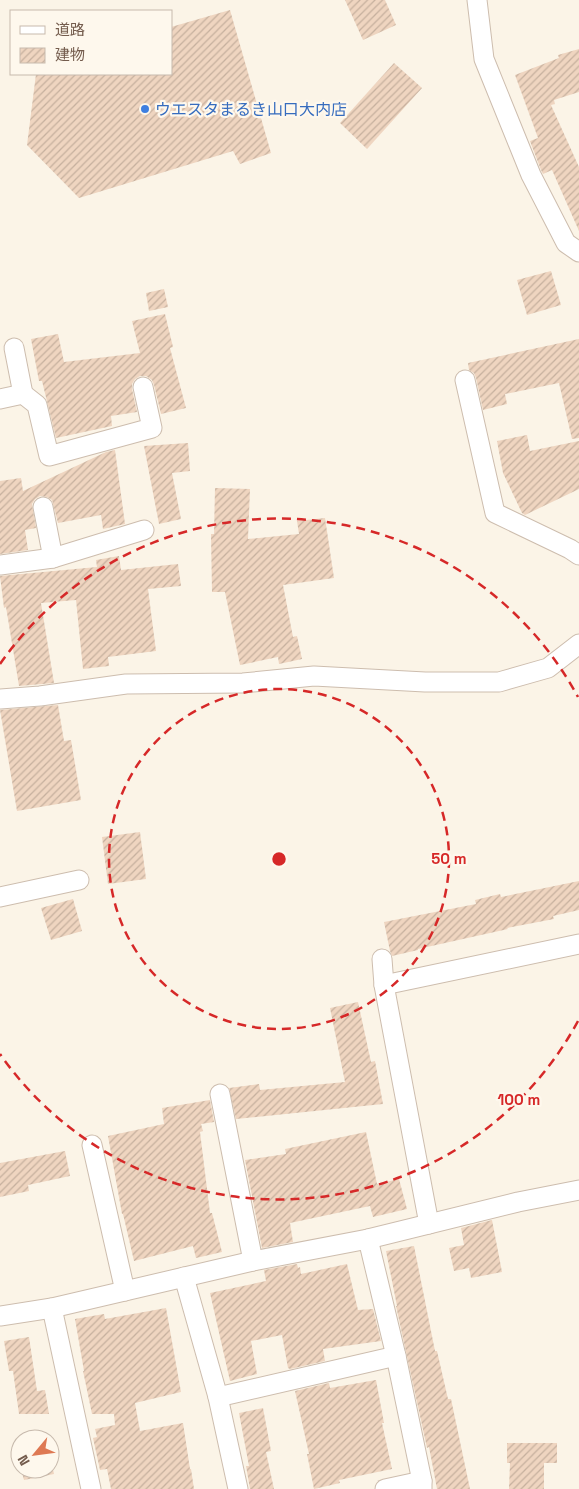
<svg xmlns="http://www.w3.org/2000/svg" width="579" height="1489" font-family="'Space Grotesk','Noto Sans JP',sans-serif">
<style>
.building{fill:url(#building-hatch)}
.lines{fill:none;stroke-linecap:round;stroke-linejoin:round}
.minor-casing{stroke:#cdbdae;stroke-width:21}
.minor{stroke:#fff;stroke-width:19}
.ring{fill:none;stroke:#d62828;stroke-width:2.5;stroke-dasharray:9 6}
.shop-dot{fill:#3f7fe0;stroke:#fef8ed;stroke-width:2}
.labels{text-anchor:middle;dominant-baseline:central;stroke-width:4.5;stroke-linejoin:round;paint-order:stroke}
.shop-label{font-size:16px;fill:#366cbe;stroke:#fef8ed;text-anchor:start}
.centre{fill:#d62828;stroke:#fef8ed;stroke-width:2.5}
.ring-label{font-size:15px;text-anchor:middle;font-weight:bold;fill:#d62828;stroke:#fef8ed;stroke-width:4.5;stroke-linejoin:round;paint-order:stroke}
</style>
<defs>
<pattern id="building-hatch" width="6" height="6" patternUnits="userSpaceOnUse" patternTransform="scale(1.25)"><rect width="6" height="6" fill="#efd5c0"/><path d="M-1 1l2-2M0 6l6-6M5 7l2-2" fill="none" stroke="#c6b09e"/></pattern>
</defs>
<rect width="100%" height="100%" fill="#fbf4e7"/>
<g class="building">
<path d="M 345,0 L 385,0 L 396,25 L 363,40 Z"/>
<path d="M 230,10 L 271,153 L 240,164 L 233,151 L 79,198 L 27,145 L 36,74 L 171,74 L 171,27 Z"/>
<path d="M 579,49 L 579,92 L 554,100 L 555,104 L 551,105 L 579,167 L 579,231 L 552,170 L 543,174 L 541,170 L 530,141 L 538,138 L 515,75 L 559,58 L 558,55 Z"/>
<path d="M 394,63 L 422,88 L 367,149 L 340,123 Z"/>
<path d="M 551,271 L 561,305 L 527,315 L 517,280 Z"/>
<path d="M 164,289 L 168,307 L 149,311 L 146,293 Z"/>
<path d="M 165,314 L 173,347 L 170,348 L 186,408 L 161,414 L 154,385 L 152,380 L 146,376 L 140,376 L 135,379 L 132,384 L 132,389 L 137,412 L 111,416 L 112,426 L 56,438 L 42,381 L 39,381 L 31,339 L 58,334 L 64,362 L 140,353 L 132,321 Z"/>
<path d="M 579,339 L 579,438 L 572,439 L 559,383 L 505,394 L 507,404 L 483,410 L 476,378 L 474,373 L 469,370 L 468,363 Z"/>
<path d="M 527,435 L 530,451 L 579,441 L 579,489 L 525,515 L 522,513 L 503,473 L 497,441 Z"/>
<path d="M 188,443 L 190,471 L 172,473 L 181,519 L 159,524 L 144,446 Z"/>
<path d="M 115,450 L 125,524 L 103,529 L 101,515 L 58,523 L 52,500 L 47,497 L 40,496 L 35,499 L 32,504 L 36,528 L 25,530 L 28,550 L 0,554 L 0,481 L 21,478 L 23,491 L 106,452 Z"/>
<path d="M 215,488 L 250,489 L 248,539 L 299,534 L 297,521 L 325,518 L 334,578 L 283,585 L 293,637 L 297,636 L 302,659 L 279,664 L 278,657 L 240,665 L 225,592 L 212,592 L 211,534 L 214,534 Z"/>
<path d="M 119,556 L 121,570 L 178,564 L 181,586 L 148,589 L 156,651 L 108,657 L 109,666 L 83,669 L 76,600 L 41,603 L 54,683 L 19,686 L 6,607 L 4,608 L 0,576 L 97,567 L 96,560 Z"/>
<path d="M 58,705 L 64,741 L 71,740 L 81,800 L 17,811 L 0,710 Z"/>
<path d="M 140,832 L 146,879 L 108,884 L 102,837 Z"/>
<path d="M 579,881 L 579,910 L 553,916 L 554,919 L 507,928 L 508,929 L 418,949 L 418,950 L 392,956 L 390,951 L 384,922 L 476,904 L 475,900 L 500,894 L 501,897 Z"/>
<path d="M 73,899 L 82,931 L 51,940 L 41,908 Z"/>
<path d="M 358,1002 L 371,1062 L 375,1061 L 383,1104 L 236,1119 L 229,1088 L 259,1084 L 260,1090 L 345,1082 L 330,1008 Z"/>
<path d="M 210,1100 L 214,1122 L 201,1124 L 203,1131 L 200,1132 L 210,1213 L 212,1213 L 222,1252 L 196,1258 L 193,1246 L 134,1261 L 123,1214 L 122,1214 L 108,1136 L 164,1124 L 162,1108 Z"/>
<path d="M 366,1132 L 377,1184 L 399,1179 L 407,1209 L 373,1217 L 370,1206 L 290,1223 L 293,1242 L 262,1248 L 245,1160 L 286,1154 L 285,1149 Z"/>
<path d="M 65,1151 L 70,1176 L 28,1185 L 29,1191 L 0,1197 L 0,1163 Z"/>
<path d="M 492,1220 L 502,1272 L 471,1278 L 469,1268 L 454,1271 L 449,1248 L 464,1245 L 461,1228 Z"/>
<path d="M 414,1246 L 435,1351 L 437,1351 L 448,1399 L 451,1399 L 470,1489 L 437,1489 L 429,1447 L 427,1448 L 396,1306 L 397,1306 L 386,1251 Z"/>
<path d="M 297,1264 L 298,1268 L 300,1267 L 301,1274 L 347,1264 L 358,1310 L 373,1309 L 381,1341 L 323,1349 L 325,1361 L 290,1369 L 288,1368 L 282,1335 L 251,1341 L 257,1374 L 230,1381 L 210,1293 L 266,1281 L 264,1270 Z"/>
<path d="M 166,1308 L 181,1392 L 135,1403 L 140,1431 L 183,1423 L 190,1469 L 191,1469 L 194,1489 L 111,1489 L 107,1469 L 100,1470 L 93,1438 L 97,1437 L 95,1429 L 115,1425 L 114,1414 L 92,1414 L 83,1371 L 84,1371 L 75,1319 L 104,1314 L 105,1319 Z"/>
<path d="M 29,1337 L 37,1391 L 45,1390 L 49,1414 L 19,1414 L 13,1371 L 9,1371 L 4,1341 Z"/>
<path d="M 376,1380 L 384,1423 L 382,1423 L 392,1469 L 339,1480 L 340,1483 L 314,1489 L 307,1454 L 309,1454 L 295,1391 L 329,1383 L 330,1388 Z"/>
<path d="M 263,1408 L 271,1451 L 266,1452 L 274,1489 L 250,1489 L 246,1466 L 249,1466 L 239,1413 Z"/>
<path d="M 507,1443 L 557,1443 L 557,1463 L 544,1463 L 544,1489 L 509,1489 L 510,1463 L 507,1463 Z"/>
<path d="M 50,1456 L 54,1474 L 24,1480 L 21,1469 L 50,1469 Z"/>
</g>
<g class="lines">
<g class="minor-casing">
<g id="minor">
<path d="M 477,0 L 484,59 L 531,175 L 566,243 L 579,252"/>
<path d="M 14,348 L 23,394"/>
<path d="M 465,380 L 495,513 L 570,549 L 579,555"/>
<path d="M 0,399 L 23,394 L 37,405 L 49,456 L 152,428 L 143,387"/>
<path d="M 43,507 L 53,558"/>
<path d="M 0,565 L 53,558 L 144,530"/>
<path d="M 0,699 L 40,696 L 126,684 L 243,683 L 314,676 L 425,682 L 499,682 L 548,668 L 579,644"/>
<path d="M 0,897 L 79,880"/>
<path d="M 382,959 L 384,985 L 429,1224"/>
<path d="M 384,985 L 579,944"/>
<path d="M 220,1094 L 253,1261"/>
<path d="M 92,1145 L 125,1291"/>
<path d="M 368,1239 L 396,1356 L 422,1481 L 422,1489"/>
<path d="M 184,1277 L 218,1397 L 238,1489"/>
<path d="M 52,1308 L 91,1489"/>
<path d="M 0,1316 L 52,1308 L 253,1261 L 368,1239 L 518,1202 L 579,1190"/>
<path d="M 218,1397 L 396,1356"/>
<path d="M 385,1489 L 422,1481"/>
</g>
</g>
<use href="#minor" class="minor"/>
</g>
<g class="ring">
<circle cx="279" cy="859" r="170"/>
<path d="M578 1021A340 340 0 0 1 0 1054M0 664A340 340 0 0 1 578 697"/>
</g>
<circle class="shop-dot" cx="145" cy="109" r="5"/>
<g class="labels">
<g class="shop-label">
<text x="155" y="109">ウエスタまるき山口大内店</text>
</g>
</g>
<circle cx="279" cy="859" r="8" class="centre"/>
<g class="ring-label">
<text x="449" y="864">50 m</text>
<text x="519" y="1105">100 m</text>
</g>
<rect x="10" y="10" width="162" height="65" fill="#fef8ed" stroke="#c7baad"/>
<rect x="20" y="26" width="25" height="8" fill="#ffffff" stroke="#c7baad"/>
<text x="55" y="35" font-size="15" fill="#745c4d">道路</text>
<rect x="20" y="48" width="25" height="15" fill="url(#building-hatch)" stroke="#c7baad"/>
<text x="55" y="60" font-size="15" fill="#745c4d">建物</text>
<g transform="translate(35 1454) rotate(241)"><circle r="24" fill="#fef8ed" stroke="#c7baad"/>
<path d="M0-4L9 19L0 12L-9 19Z" fill="#de7953"/>
<text y="-8" font-size="14" font-weight="bold" text-anchor="middle" fill="#745c4d">N</text>
</g>
</svg>
